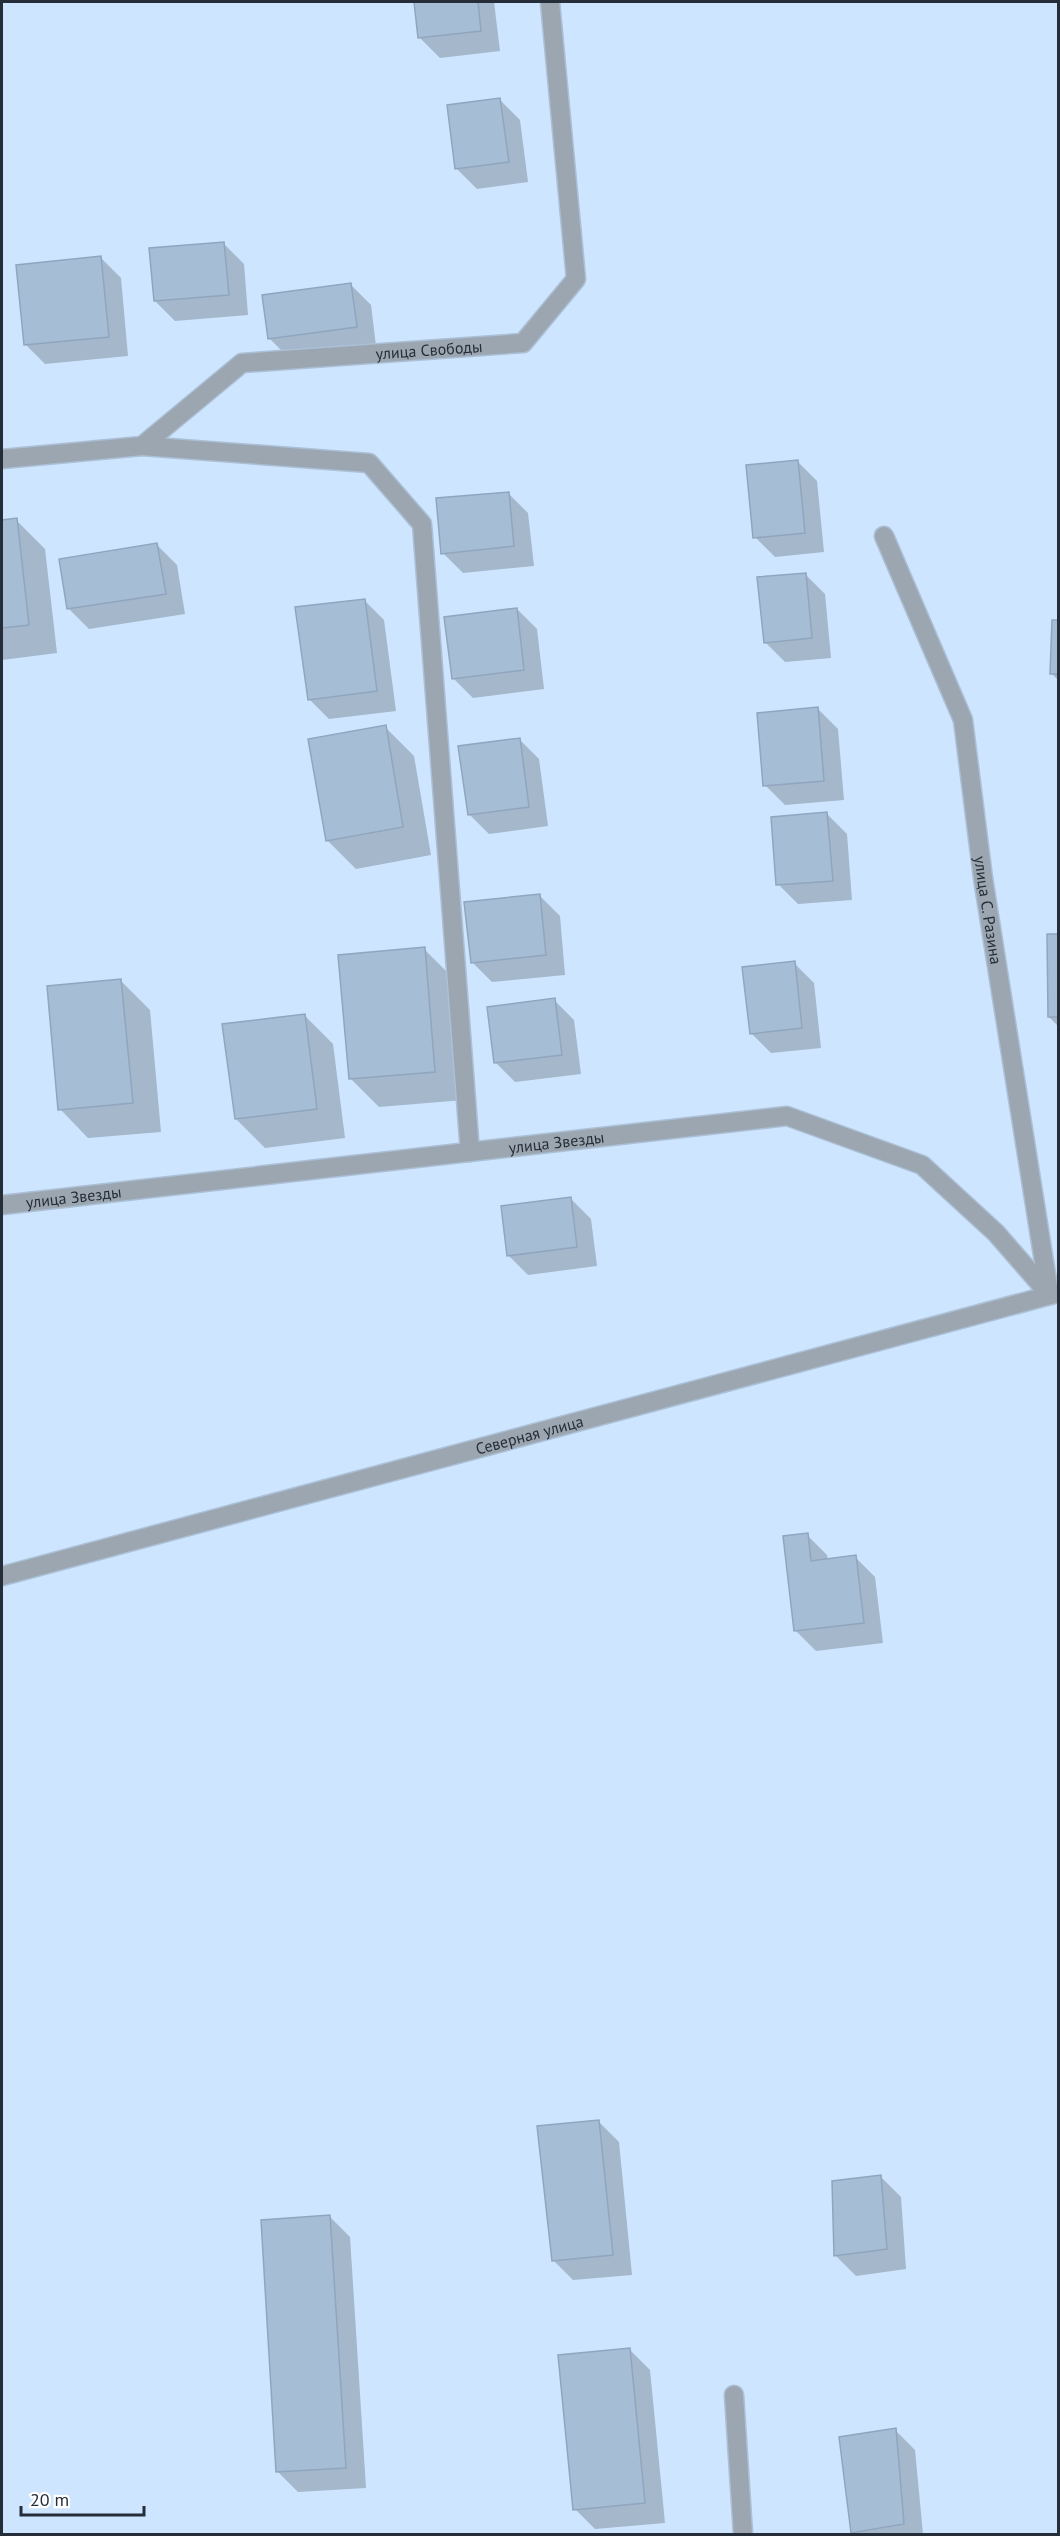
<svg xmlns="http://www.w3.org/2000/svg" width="1060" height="2536" font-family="'PT Sans',sans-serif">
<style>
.shadow{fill:#0003}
.building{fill:#a6bdd6;stroke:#90a6be;stroke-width:1.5}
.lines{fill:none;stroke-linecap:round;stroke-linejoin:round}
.minor-casing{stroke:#abc0d6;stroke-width:21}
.minor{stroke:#9ca6b1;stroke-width:18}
.labels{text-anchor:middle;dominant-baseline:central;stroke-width:4.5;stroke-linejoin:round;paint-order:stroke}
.street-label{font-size:16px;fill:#252e38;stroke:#fff}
</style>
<rect width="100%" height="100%" fill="#cde5fe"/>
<g class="shadow">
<path d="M 416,2 L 494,2 L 500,51 L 440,58 L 420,38 Z"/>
<path d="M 500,100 L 520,120 L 528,182 L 477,189 L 457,169 Z"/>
<path d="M 224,244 L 244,264 L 248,315 L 175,321 L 155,301 Z"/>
<path d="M 101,258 L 121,278 L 128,356 L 45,364 L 25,344 Z"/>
<path d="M 351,285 L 371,305 L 376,346 L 289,358 L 269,338 Z"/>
<path d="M 797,461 L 817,481 L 824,552 L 775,557 L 755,537 Z"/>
<path d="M 508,493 L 528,513 L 534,566 L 463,573 L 443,553 Z"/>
<path d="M 16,520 L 45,549 L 57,653 L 2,660 L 2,521 Z"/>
<path d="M 157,545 L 177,565 L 185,614 L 89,629 L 69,609 L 61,560 Z"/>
<path d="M 805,574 L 825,594 L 831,658 L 785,662 L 765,642 Z"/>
<path d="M 364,600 L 384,620 L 396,711 L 329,719 L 309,699 Z"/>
<path d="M 517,609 L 537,629 L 544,689 L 473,698 L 453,678 Z"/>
<path d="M 1053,621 L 1058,622 L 1058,680 L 1052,674 Z"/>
<path d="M 818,709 L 838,729 L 844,800 L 785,805 L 765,785 Z"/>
<path d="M 385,727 L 414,756 L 431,855 L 356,869 L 327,840 Z"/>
<path d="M 519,739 L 539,759 L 548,826 L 489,834 L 469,814 Z"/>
<path d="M 827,814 L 847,834 L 852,900 L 798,904 L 778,884 Z"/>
<path d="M 540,896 L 560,916 L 565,975 L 492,982 L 472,962 Z"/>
<path d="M 1048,936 L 1058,936 L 1058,1026 L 1049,1017 Z"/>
<path d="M 424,949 L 453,978 L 464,1100 L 379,1107 L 350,1078 Z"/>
<path d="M 794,963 L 814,983 L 821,1048 L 771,1053 L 751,1033 Z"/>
<path d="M 121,981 L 150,1010 L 161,1132 L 88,1138 L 60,1109 Z"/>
<path d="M 554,1000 L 574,1020 L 581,1074 L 515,1082 L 495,1062 Z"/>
<path d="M 304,1015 L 333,1044 L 345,1138 L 265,1148 L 236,1119 Z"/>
<path d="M 571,1199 L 591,1219 L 597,1266 L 528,1275 L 508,1255 Z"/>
<path d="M 807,1535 L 827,1555 L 828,1560 L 855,1557 L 875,1577 L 883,1643 L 816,1651 L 796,1631 Z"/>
<path d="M 599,2122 L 619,2142 L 632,2275 L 573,2280 L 553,2260 Z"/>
<path d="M 881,2177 L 901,2197 L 906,2269 L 856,2276 L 836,2256 Z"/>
<path d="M 330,2217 L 350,2237 L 366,2488 L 298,2492 L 278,2472 Z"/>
<path d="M 630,2350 L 650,2370 L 665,2523 L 595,2529 L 575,2509 Z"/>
<path d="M 895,2430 L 915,2450 L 923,2534 L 854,2534 L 852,2532 Z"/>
</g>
<g class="building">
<path d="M 414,2 L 478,2 L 481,31 L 418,38 Z"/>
<path d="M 500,98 L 509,162 L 455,169 L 447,105 Z"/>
<path d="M 224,242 L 229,295 L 154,301 L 149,248 Z"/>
<path d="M 101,256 L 109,337 L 24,345 L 16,265 Z"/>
<path d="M 351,283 L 357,327 L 268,339 L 262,295 Z"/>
<path d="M 798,460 L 805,533 L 753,538 L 746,465 Z"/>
<path d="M 509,492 L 514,546 L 441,554 L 436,498 Z"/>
<path d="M 17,518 L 29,625 L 2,628 L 2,520 Z"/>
<path d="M 157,543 L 166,594 L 67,609 L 59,559 Z"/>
<path d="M 806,573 L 812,638 L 764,643 L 757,577 Z"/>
<path d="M 365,599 L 377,691 L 308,700 L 295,607 Z"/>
<path d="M 517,608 L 524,670 L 452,679 L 444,617 Z"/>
<path d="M 1052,620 L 1058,620 L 1058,674 L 1050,674 Z"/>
<path d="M 818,707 L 824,781 L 763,786 L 757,713 Z"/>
<path d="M 386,725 L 403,827 L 326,841 L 308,739 Z"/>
<path d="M 520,738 L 529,807 L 468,815 L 458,746 Z"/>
<path d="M 827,812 L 833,881 L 776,885 L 771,817 Z"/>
<path d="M 540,894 L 546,955 L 471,963 L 464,902 Z"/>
<path d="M 1047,934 L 1058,934 L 1058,1017 L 1048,1017 Z"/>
<path d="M 425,947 L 435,1072 L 349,1079 L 338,955 Z"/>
<path d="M 795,961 L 802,1028 L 750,1034 L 742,967 Z"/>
<path d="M 121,979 L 133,1103 L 58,1110 L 47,986 Z"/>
<path d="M 555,998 L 562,1055 L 494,1063 L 487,1007 Z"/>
<path d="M 305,1014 L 317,1109 L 235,1119 L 222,1024 Z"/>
<path d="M 571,1197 L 577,1247 L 507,1256 L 501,1206 Z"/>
<path d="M 808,1533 L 811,1561 L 856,1555 L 864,1623 L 794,1631 L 783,1536 Z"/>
<path d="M 599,2120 L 613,2255 L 552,2261 L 537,2126 Z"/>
<path d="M 881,2175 L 887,2249 L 834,2256 L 832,2181 Z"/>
<path d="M 330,2215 L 346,2468 L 276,2472 L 261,2220 Z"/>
<path d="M 630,2348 L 645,2503 L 573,2510 L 558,2355 Z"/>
<path d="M 896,2428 L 904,2524 L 851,2533 L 839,2437 Z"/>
</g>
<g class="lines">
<g class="minor-casing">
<g id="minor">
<path d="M 142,446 L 369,463 L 422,524 L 470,1152"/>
<path id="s1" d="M 2,459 L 142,446 L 242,363 L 523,343 L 576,279 L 550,2"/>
<path id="s2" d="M 884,536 L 963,720 L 983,878 L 1049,1293"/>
<path id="s3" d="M 2,1205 L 787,1116 L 922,1165 L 996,1233 L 1050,1295"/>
<path id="s4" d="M 2,1576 L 1058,1293"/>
<path d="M 734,2395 L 743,2534"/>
</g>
</g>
<use href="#minor" class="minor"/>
</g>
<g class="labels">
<g class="street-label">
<text stroke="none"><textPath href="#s1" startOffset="458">улица Свободы</textPath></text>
<text stroke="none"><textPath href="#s2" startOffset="392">улица С. Разина</textPath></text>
<text stroke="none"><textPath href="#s3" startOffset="558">улица Звезды</textPath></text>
<text stroke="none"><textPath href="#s3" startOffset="72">улица Звезды</textPath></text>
<text stroke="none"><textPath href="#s4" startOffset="546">Северная улица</textPath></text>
</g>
</g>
<rect width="1060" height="2536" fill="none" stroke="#252e38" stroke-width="6"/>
<path d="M21 2506v9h123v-9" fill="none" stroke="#252e38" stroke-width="3"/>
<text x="30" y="2506" font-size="18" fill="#252e38" stroke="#ffffff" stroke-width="4.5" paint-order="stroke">20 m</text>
</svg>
